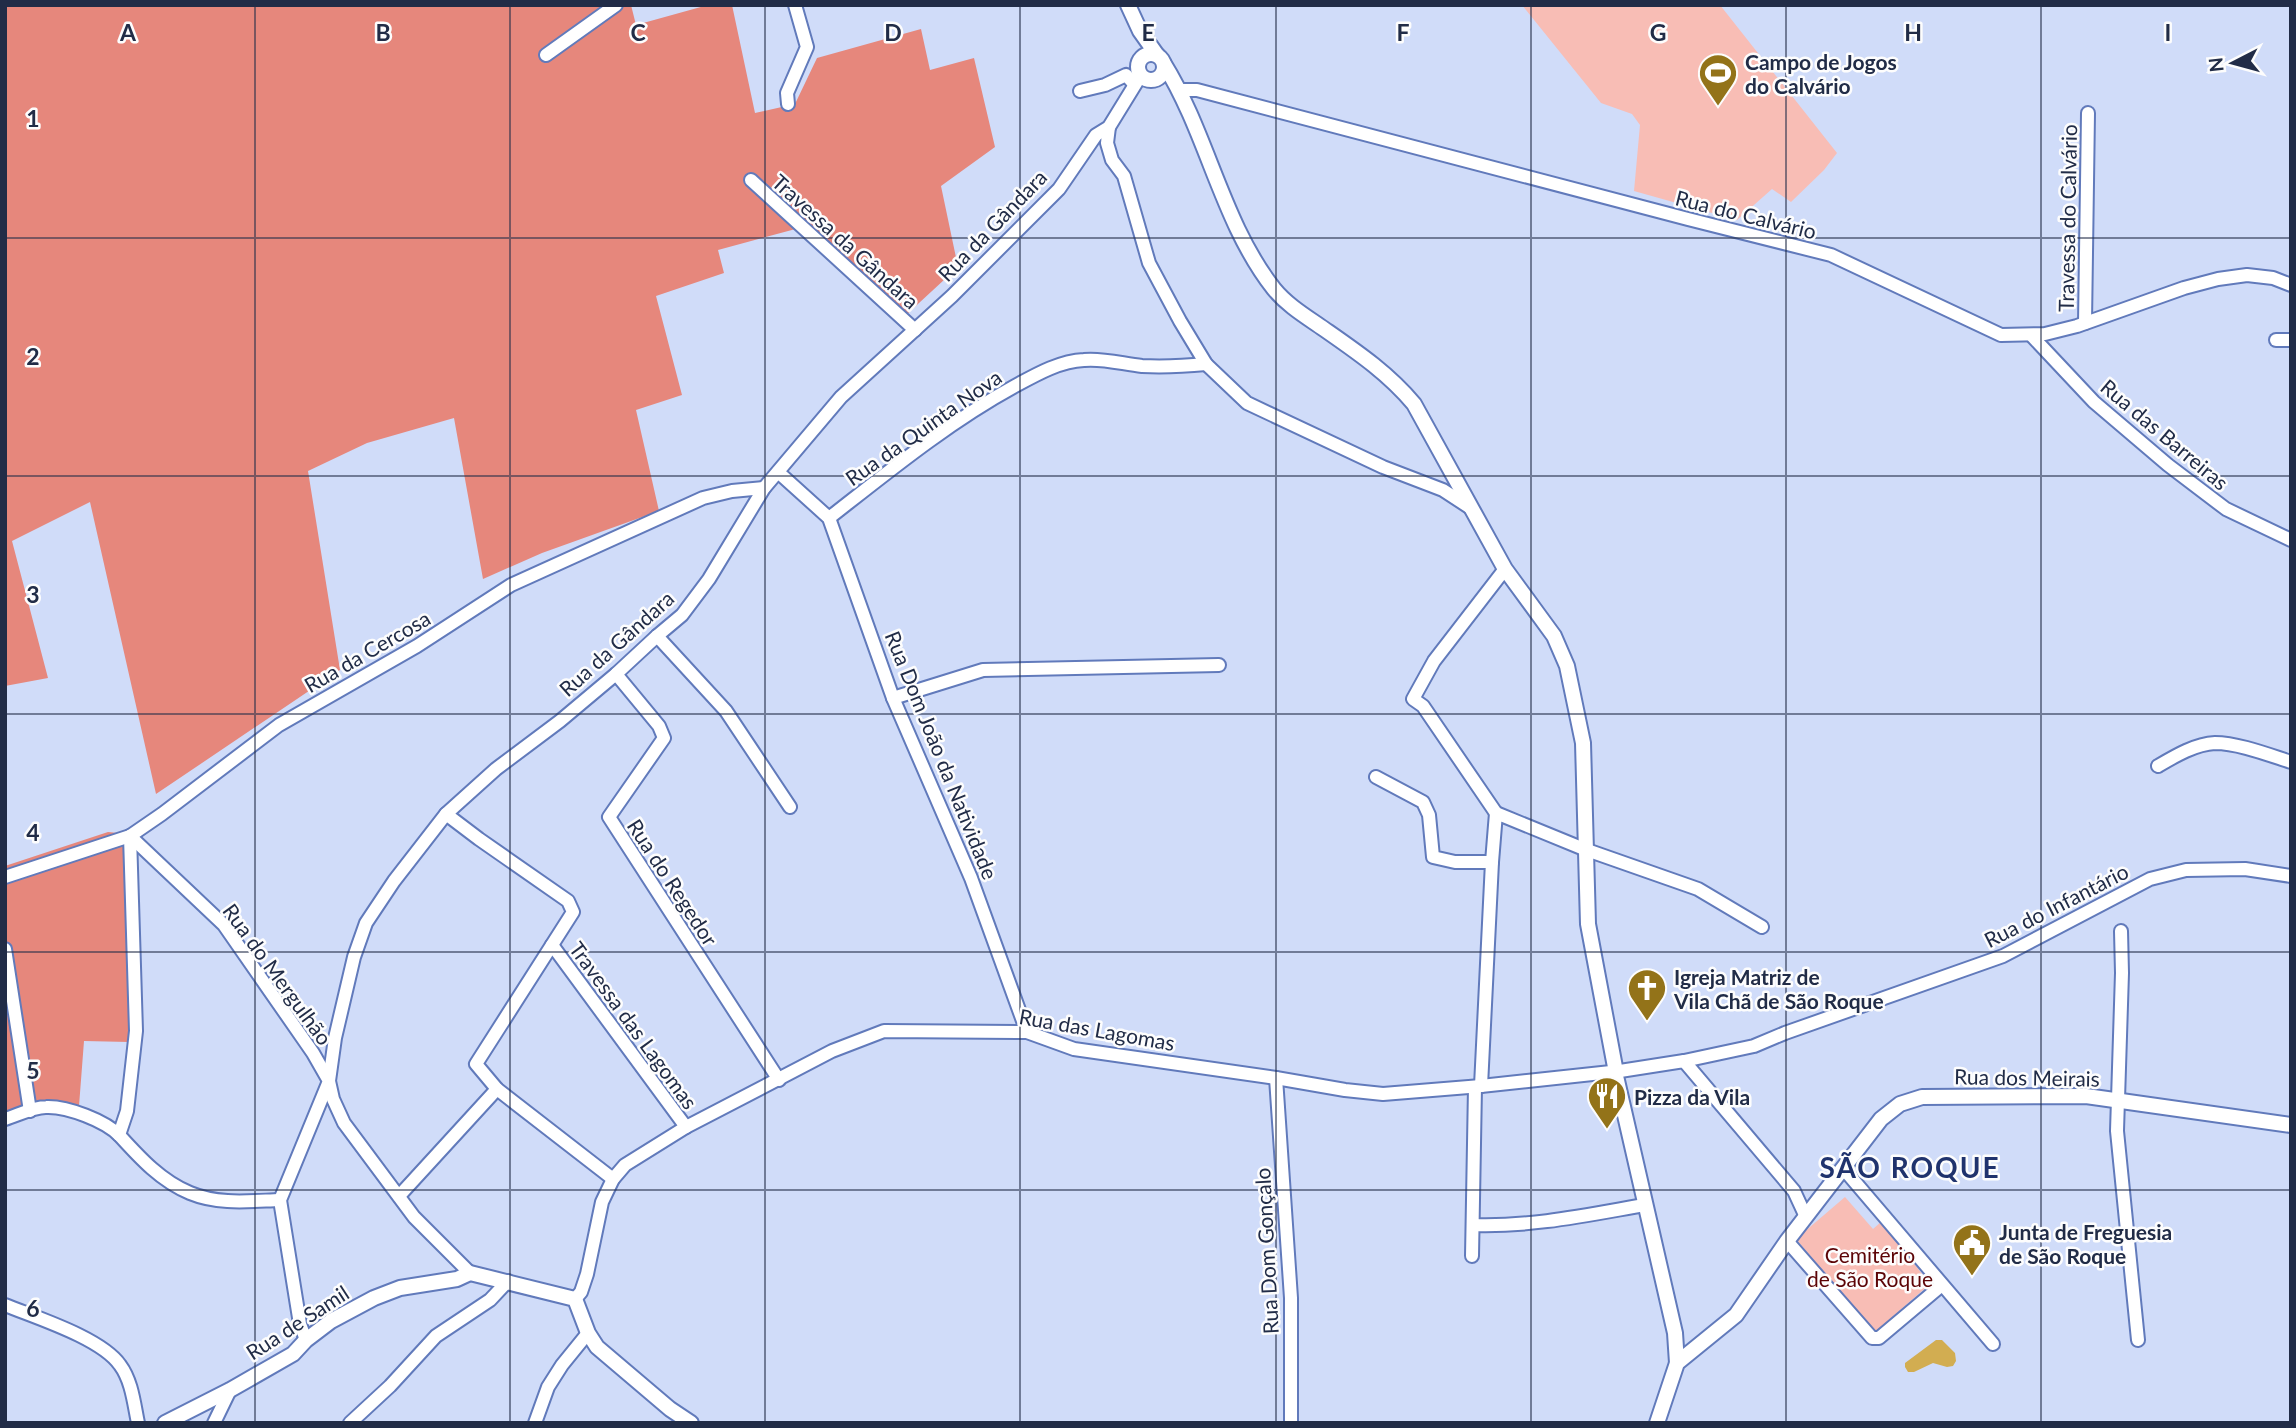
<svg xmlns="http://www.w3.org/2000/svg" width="2296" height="1428" font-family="Lato,sans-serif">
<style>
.green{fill:#f8bdb5}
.forest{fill:#e6877c}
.water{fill:#d2ad51}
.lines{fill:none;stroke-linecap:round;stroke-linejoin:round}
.minor-casing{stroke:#617abb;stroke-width:16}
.tertiary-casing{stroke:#617abb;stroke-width:18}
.minor{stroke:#fff;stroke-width:12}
.tertiary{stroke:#fff;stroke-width:14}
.grid{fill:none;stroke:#212c47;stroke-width:2;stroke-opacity:0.55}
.labels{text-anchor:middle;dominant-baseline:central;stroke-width:5;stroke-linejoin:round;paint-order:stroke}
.poi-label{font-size:21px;font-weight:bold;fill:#212c47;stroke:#fdfdfd;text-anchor:start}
.street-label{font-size:21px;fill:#212c47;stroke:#fdfdfd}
.park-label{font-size:21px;fill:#5c0406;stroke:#fdfdfd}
.district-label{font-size:28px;font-weight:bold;letter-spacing:2px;fill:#20336d;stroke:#fdfdfd}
.grid-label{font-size:23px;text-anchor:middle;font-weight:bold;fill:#212c47;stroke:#fdfdfd;stroke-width:5;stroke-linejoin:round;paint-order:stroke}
</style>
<rect width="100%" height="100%" fill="#d0dcf9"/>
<g class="green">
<path d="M 1522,5 L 1720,5 L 1837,153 L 1824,170 L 1791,202 L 1772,189 L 1737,220 L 1634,191 L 1640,125 L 1632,114 L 1601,103 Z"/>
<path d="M 1845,1197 L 1873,1229 L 1881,1222 L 1930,1284 L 1875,1332 L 1796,1239 Z"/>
</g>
<g class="forest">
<path d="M 5,5 L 631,5 L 636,25 L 708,5 L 732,5 L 755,113 L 795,104 L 817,58 L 921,29 L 930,70 L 974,58 L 995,147 L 941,186 L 958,267 L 906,315 L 803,227 L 718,250 L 724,273 L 656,296 L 682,395 L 636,410 L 659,511 L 542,553 L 483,579 L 454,418 L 367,443 L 308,471 L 340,670 L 156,794 L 90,502 L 12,541 L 48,678 L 5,686 Z"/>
<path d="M 108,832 L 118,833 L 125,838 L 131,1010 L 129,1042 L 84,1041 L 79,1106 C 48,1095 34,1101 5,1112 L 5,866 Z"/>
</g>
<path class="water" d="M 1936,1340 L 1942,1340 L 1955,1353 L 1956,1361 L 1953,1366 L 1947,1367 L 1933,1363 L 1914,1372 L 1908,1372 L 1905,1367 L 1905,1363 Z"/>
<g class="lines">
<g class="minor-casing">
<g id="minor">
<path d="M 546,55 L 616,5"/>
<path d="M 1180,90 L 1197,90 L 1688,219 L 1831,255 L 2001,335 L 2045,334 L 2077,326 L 2184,288 L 2218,279 L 2247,275 L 2273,278 L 2291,285"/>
<path d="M 1080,91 L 1105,85 L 1126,75 L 1134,84"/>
<path d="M 788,104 L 787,93 L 807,47 L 795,5"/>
<path d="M 1109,127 L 1107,143 L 1112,160 L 1124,176 L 1149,263 L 1180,321 L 1206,364 L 1247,403 L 1383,467 L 1443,490 L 1469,507"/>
<path d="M 751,180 L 915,330"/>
<path d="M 2085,323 L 2088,113"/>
<path d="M 2031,335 L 2094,402 L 2168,465 L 2226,509 L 2291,540"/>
<path d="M 2276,340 L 2291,340"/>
<path d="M 778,472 L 829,518 L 893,698 L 971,878 L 1027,1032"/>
<path d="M 829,518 C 889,471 949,422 1015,386 C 1037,374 1060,361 1084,360 C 1103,358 1123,364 1142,366 C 1164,367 1185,366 1206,364"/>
<path d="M 657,636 L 726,711 L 790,807"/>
<path d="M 616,674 L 659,726 L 664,738 L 609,817 L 779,1080"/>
<path d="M 893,698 L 983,670 L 1219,665"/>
<path d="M 2158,766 C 2175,756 2195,744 2215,743 C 2238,743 2269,755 2291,762"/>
<path d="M 1376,777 L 1423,802 L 1429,815 L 1433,857 L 1455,862 L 1492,862 L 1496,813 L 1584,849 L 1698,889 L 1762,927"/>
<path d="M 1496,813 L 1423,706 L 1413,699 L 1434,661 L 1505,569"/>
<path d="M 446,814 L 479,839 L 568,901 L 573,912 L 476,1064 L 497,1089 L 613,1179"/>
<path d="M 130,836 L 224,925 L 313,1053 L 329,1081 L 280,1200 L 300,1324 L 306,1340"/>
<path d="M 5,877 L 130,836 L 162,814 L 279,725 L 417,646 L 511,585 L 703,498 L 732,491 L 764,488"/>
<path d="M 2121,931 L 2122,973 L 2117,1131 L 2138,1340"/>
<path d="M 552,945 L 686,1127"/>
<path d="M 5,949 L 30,1111"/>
<path d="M 1684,1061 L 1754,1046 L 1785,1033 L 2003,956 L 2150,879 L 2186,870 L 2245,869 L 2291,876"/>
<path d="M 1620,1071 L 1684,1061 L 1794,1191 L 1806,1217"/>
<path d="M 1276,1078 L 1291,1298 L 1291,1423"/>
<path d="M 1481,1086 L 1492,862"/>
<path d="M 5,1119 C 18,1115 33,1107 46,1107 C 67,1106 106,1121 120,1136 C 140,1158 161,1181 190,1193 C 219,1205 250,1201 280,1200"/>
<path d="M 119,1135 L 127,1111 L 136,1031 L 130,836"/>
<path d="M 1843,1168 L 1993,1344"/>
<path d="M 399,1196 L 497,1089"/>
<path d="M 1473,1225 C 1532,1227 1587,1215 1645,1205"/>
<path d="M 1787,1241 L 1872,1338 L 1879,1338 L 1942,1285"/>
<path d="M 1472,1256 L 1475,1087"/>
<path d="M 470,1273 L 414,1217 L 344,1123 L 333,1099 L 329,1081 L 335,1038 L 354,957 L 366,923 L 394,881 L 446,814 L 496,769 L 560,721 L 616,674 L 657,636 L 682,615 L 709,579 L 764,488 L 841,397 L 952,296 L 1059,189 L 1096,135 L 1109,127 L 1141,75"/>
<path d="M 575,1299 L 581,1292 L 587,1274 L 602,1202 L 613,1179 L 625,1165 L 686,1127 L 832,1051 L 884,1031 L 1027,1032 L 1074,1049 L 1276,1078 L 1345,1090 L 1383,1094 L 1481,1086 L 1611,1072"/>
<path d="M 5,1305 C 37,1318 101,1338 120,1365 C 132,1381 134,1404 138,1423"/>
<path d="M 214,1423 L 230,1390"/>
<path d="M 350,1423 L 390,1386 L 436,1336 L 490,1300 L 508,1281"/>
<path d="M 535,1423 L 548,1387 L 562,1365 L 588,1333"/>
</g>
</g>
<g class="tertiary-casing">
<g id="tertiary">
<path d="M 1128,5 L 1140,31 L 1157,55"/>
<circle cx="1151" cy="67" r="13"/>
<path d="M 1164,64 C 1208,135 1222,223 1274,289 C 1288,306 1307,317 1324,329 C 1357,352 1388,373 1414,404 L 1505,569 L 1554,636 L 1567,666 L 1583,743 L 1588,924 L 1615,1067"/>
<path d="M 1616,1076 L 1675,1333 L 1677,1363"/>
<path d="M 165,1423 L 230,1390 L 293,1354 L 306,1340 L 331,1321 L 374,1298 L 400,1288 L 457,1279 L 470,1273 L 575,1299 L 588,1333 L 597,1347 L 670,1409 L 691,1423"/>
<path d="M 1657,1423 L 1677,1363 L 1736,1315 L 1787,1241 L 1881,1119 L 1900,1104 L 1922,1097 L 2086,1096 L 2291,1125"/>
</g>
</g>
<use href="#minor" class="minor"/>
<use href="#tertiary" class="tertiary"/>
</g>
<path class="grid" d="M 255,5 L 255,1423M 510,5 L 510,1423M 765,5 L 765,1423M 1020,5 L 1020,1423M 1276,5 L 1276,1423M 1531,5 L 1531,1423M 1786,5 L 1786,1423M 2041,5 L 2041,1423M 5,238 L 2291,238M 5,476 L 2291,476M 5,714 L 2291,714M 5,952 L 2291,952M 5,1190 L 2291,1190"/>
<defs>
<g id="stadium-pin" transform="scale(2.0125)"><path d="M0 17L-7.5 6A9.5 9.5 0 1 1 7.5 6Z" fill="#937319" stroke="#fdfdfd"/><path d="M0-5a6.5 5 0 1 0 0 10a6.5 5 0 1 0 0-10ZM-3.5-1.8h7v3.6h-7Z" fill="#fff"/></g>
<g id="church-pin" transform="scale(2.0125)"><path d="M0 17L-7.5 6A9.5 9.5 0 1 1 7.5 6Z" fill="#937319" stroke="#fdfdfd"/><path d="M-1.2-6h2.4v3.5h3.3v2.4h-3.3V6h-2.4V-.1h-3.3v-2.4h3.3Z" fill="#fff"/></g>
<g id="restaurant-pin" transform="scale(2.0125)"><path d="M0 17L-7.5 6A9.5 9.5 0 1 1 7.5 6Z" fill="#937319" stroke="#fdfdfd"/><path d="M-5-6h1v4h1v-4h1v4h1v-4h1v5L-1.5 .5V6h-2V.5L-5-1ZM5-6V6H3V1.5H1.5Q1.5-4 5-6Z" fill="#fff"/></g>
<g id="civic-pin" transform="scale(2.0125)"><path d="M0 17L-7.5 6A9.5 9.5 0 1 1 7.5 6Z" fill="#937319" stroke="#fdfdfd"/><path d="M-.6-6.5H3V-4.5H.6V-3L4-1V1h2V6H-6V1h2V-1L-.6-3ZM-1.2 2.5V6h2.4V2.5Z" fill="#fff"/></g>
</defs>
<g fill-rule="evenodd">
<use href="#stadium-pin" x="1718" y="73"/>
<use href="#church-pin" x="1647" y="988"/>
<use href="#restaurant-pin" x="1607" y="1096"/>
<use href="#civic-pin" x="1972" y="1243"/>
</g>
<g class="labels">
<g class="poi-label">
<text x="1745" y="61">Campo de Jogos<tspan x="1745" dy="24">do Calvário</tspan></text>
<text x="1674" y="976">Igreja Matriz de<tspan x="1674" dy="24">Vila Chã de São Roque</tspan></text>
<text x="1634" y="1096">Pizza da Vila</text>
<text x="1999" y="1231">Junta de Freguesia<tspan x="1999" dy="24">de São Roque</tspan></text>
</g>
<g class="street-label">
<text transform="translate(1746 214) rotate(14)">Rua do Calvário</text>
<text transform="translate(2067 218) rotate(-89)">Travessa do Calvário</text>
<text transform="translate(992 225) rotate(-46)">Rua da Gândara</text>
<text transform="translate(846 241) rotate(42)">Travessa da Gândara</text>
<text transform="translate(923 427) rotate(-35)">Rua da Quinta Nova</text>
<text transform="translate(2165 434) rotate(40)">Rua das Barreiras</text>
<text transform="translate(616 643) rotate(-42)">Rua da Gândara</text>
<text transform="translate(367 651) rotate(-30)">Rua da Cercosa</text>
<text transform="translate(942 755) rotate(68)">Rua Dom João da Natividade</text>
<text transform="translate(673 882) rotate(57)">Rua do Regedor</text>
<text transform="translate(2056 905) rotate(-27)">Rua do Infantário</text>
<text transform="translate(278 974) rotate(54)">Rua do Mergulhão</text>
<text transform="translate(634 1025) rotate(54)">Travessa das Lagomas</text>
<text transform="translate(1097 1029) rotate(10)">Rua das Lagomas</text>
<text transform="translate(2027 1077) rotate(1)">Rua dos Meirais</text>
<text transform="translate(1266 1251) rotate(-93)">Rua Dom Gonçalo</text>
<text transform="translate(297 1322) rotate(-33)">Rua de Samil</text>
</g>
<g class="park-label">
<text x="1870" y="1254">Cemitério<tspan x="1870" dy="24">de São Roque</tspan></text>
</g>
<g class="district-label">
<text x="1910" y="1167">SÃO ROQUE</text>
</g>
</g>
<g class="grid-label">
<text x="128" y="41">A</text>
<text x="383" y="41">B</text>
<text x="638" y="41">C</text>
<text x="893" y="41">D</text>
<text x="1148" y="41">E</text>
<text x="1403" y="41">F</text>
<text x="1658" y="41">G</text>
<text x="1913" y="41">H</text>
<text x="2168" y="41">I</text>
<text x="33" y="127">1</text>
<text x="33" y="365">2</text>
<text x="33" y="603">3</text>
<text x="33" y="841">4</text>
<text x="33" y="1079">5</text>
<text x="33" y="1317">6</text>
</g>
<rect width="2296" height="1428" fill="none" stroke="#212c47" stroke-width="14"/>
<g transform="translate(2233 63) rotate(264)" stroke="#fdfdfd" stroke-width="5" paint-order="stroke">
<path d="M0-5L12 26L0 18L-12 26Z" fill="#212c47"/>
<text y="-10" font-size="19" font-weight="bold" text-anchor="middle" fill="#212c47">N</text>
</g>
</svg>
